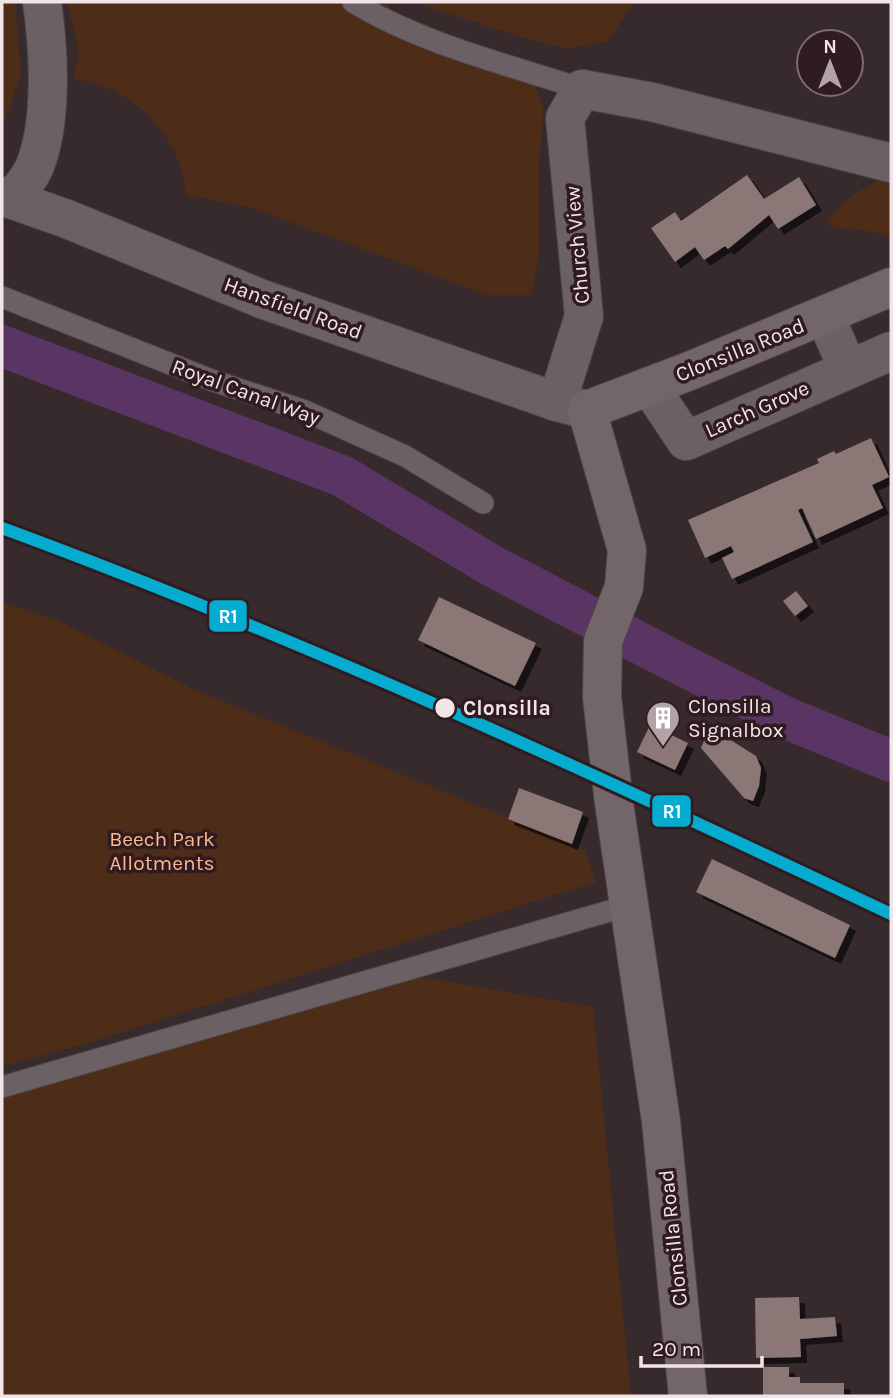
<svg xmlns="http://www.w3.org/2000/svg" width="893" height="1398" font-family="Karla,sans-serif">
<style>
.green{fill:#4d2c18}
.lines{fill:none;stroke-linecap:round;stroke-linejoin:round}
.canal{stroke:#5a3564;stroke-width:42}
.building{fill:#8b7776;filter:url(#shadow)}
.service-casing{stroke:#504648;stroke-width:23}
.minor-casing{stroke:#504648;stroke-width:40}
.tertiary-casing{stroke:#504648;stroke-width:40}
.secondary-casing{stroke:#504648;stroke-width:40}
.service{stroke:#6b6063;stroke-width:21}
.minor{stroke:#6b6063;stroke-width:38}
.tertiary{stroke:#6b6063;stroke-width:38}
.secondary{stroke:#726669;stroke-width:38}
.rail-1-casing{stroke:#301c20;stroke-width:18}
.rail-1{stroke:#06acd0;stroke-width:12}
.stop-dot{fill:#f3e4e7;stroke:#301c20;stroke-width:2.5}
.labels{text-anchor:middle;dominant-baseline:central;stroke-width:7;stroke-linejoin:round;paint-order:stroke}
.street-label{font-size:21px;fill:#f3e4e7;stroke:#301c20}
.poi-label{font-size:21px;fill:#f3e4e7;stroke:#301c20;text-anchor:start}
.stop-label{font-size:21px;font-weight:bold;fill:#f3e4e7;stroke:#301c20;text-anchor:start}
.park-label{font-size:21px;fill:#feb68c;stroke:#301c20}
.line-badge{stroke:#301c20;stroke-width:2.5}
.badge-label{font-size:19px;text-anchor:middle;font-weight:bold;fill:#fff}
</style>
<defs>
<filter id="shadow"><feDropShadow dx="6" dy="6" stdDeviation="0" flood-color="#0009"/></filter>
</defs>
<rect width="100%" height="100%" fill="#362a2d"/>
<g class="green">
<path d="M 2,2 L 13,2 L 15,5 L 21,74 L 2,128 Z"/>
<path d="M 67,2 L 387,2 L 391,10 L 528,66 L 544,109 L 539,162 L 539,257 L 531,295 L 487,295 L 252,208 L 186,195 C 183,150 155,113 115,91 C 103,85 87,82 73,78 L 79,51 Z"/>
<path d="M 413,2 L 634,2 L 608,41 L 569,49 L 524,38 Z"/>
<path d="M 888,175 L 891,176 L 891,238 L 874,232 L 832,227 L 827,220 L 848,198 Z"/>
<path d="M 2,602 L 59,621 L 193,689 L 572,844 L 585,851 L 596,882 L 75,1047 L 2,1066 Z"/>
<path d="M 421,977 L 593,1007 L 631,1396 L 2,1396 L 2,1091 L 347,990 Z"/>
</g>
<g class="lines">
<path class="canal" d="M 2,346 L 342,476 L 494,567 L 649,648 L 784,717 L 891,761"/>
</g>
<g class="building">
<path d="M 747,175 L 764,199 L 799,177 L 816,205 L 778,229 L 769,215 L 728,249 L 725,246 L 704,260 L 695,247 L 675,262 L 651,228 L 675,212 L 681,221 Z"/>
<path d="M 871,438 L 889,477 L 872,485 L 883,508 L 816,539 L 802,508 L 798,510 L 813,542 L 732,579 L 722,558 L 734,552 L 731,546 L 705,558 L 688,520 L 819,463 L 817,459 L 834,451 L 836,454 Z"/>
<path d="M 796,591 L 808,606 L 795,616 L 783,601 Z"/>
<path d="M 439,597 L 536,643 L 515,686 L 418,640 Z"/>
<path d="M 650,725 L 688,743 L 675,770 L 637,752 Z"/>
<path d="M 710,727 L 756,756 L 761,768 L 759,786 L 753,801 L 744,798 L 701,748 Z"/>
<path d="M 519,788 L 583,812 L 572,844 L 508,819 Z"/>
<path d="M 712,859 L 850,925 L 835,958 L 696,892 Z"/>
<path d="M 799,1297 L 800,1319 L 835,1317 L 837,1336 L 800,1339 L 801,1357 L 756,1358 L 755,1298 Z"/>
<path d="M 763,1367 L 789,1367 L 789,1377 L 800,1377 L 800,1383 L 844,1383 L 844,1396 L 763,1396 Z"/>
</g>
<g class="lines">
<g class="service-casing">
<g id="service">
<path d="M 353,2 C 422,44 506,64 582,89"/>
<path d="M 2,297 L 211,380 L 305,411 L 405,456 L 483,503"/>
<path d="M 2,1087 L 630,905"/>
</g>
</g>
<g class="minor-casing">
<g id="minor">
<path d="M 13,200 C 19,190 29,179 34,168 C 53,123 49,50 42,2"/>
<path d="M 825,316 L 848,369"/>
<path d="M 650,387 L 686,441 L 891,351"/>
<path d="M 557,402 L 584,316 L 565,118 L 582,89 L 652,102 L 891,163"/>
</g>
</g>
<g class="tertiary-casing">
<path id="tertiary" d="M 2,196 L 67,219 L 262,299 L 557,402 L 587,410"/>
</g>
<g class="secondary-casing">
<path id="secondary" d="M 688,1396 L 661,1121 L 614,803 L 602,697 L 603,641 L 624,587 L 627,550 L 587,410 L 692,370 L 891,287"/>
</g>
<use href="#service" class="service"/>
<use href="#minor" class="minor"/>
<use href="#tertiary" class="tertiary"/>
<use href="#secondary" class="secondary"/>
<g class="rail-1-casing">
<path id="rail-1" d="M 2,528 C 306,640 599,776 891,914"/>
</g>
<use href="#rail-1" class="rail-1"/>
</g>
<defs>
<g id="building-pin" transform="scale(1.75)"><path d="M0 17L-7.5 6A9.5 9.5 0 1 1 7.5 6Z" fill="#b1a3a6" stroke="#301c20"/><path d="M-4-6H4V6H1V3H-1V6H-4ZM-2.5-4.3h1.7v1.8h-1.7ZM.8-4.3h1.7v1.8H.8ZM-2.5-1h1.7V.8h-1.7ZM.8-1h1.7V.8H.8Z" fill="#fff"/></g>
</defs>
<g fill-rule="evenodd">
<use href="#building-pin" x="663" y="718"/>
</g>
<circle class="stop-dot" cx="445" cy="708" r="11"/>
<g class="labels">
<g class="street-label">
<text transform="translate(577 245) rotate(-95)">Church View</text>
<text transform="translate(293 308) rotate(20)">Hansfield Road</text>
<text transform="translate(740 350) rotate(-22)">Clonsilla Road</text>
<text transform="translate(246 392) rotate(20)">Royal Canal Way</text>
<text transform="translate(757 409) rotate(-24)">Larch Grove</text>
<text transform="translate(673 1238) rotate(-96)">Clonsilla Road</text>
</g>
<g class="poi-label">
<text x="688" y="706">Clonsilla<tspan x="688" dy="24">Signalbox</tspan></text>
</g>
<g class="stop-label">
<text x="463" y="708">Clonsilla</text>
</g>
<g class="park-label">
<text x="162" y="839">Beech Park<tspan x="162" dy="24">Allotments</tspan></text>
</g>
</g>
<g class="line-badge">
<rect x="208" y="599" width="40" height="34" rx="7" fill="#06acd0"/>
<rect x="651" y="794" width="41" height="34" rx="7" fill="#06acd0"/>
</g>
<g class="badge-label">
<text x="228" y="623">R1</text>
<text x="672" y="818">R1</text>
</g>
<rect width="893" height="1398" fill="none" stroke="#f3e4e7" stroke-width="7"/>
<g transform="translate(830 63)"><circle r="33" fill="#301c20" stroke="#7e6c70" stroke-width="2"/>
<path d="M0-5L12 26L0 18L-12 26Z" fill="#b1a3a6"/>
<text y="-10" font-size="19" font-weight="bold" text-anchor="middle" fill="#f3e4e7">N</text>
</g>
<path d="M641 1356v10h121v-10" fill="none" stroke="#f3e4e7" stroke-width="3.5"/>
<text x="652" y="1356" font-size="21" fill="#f3e4e7" stroke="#301c20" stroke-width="5" paint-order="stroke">20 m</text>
</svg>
